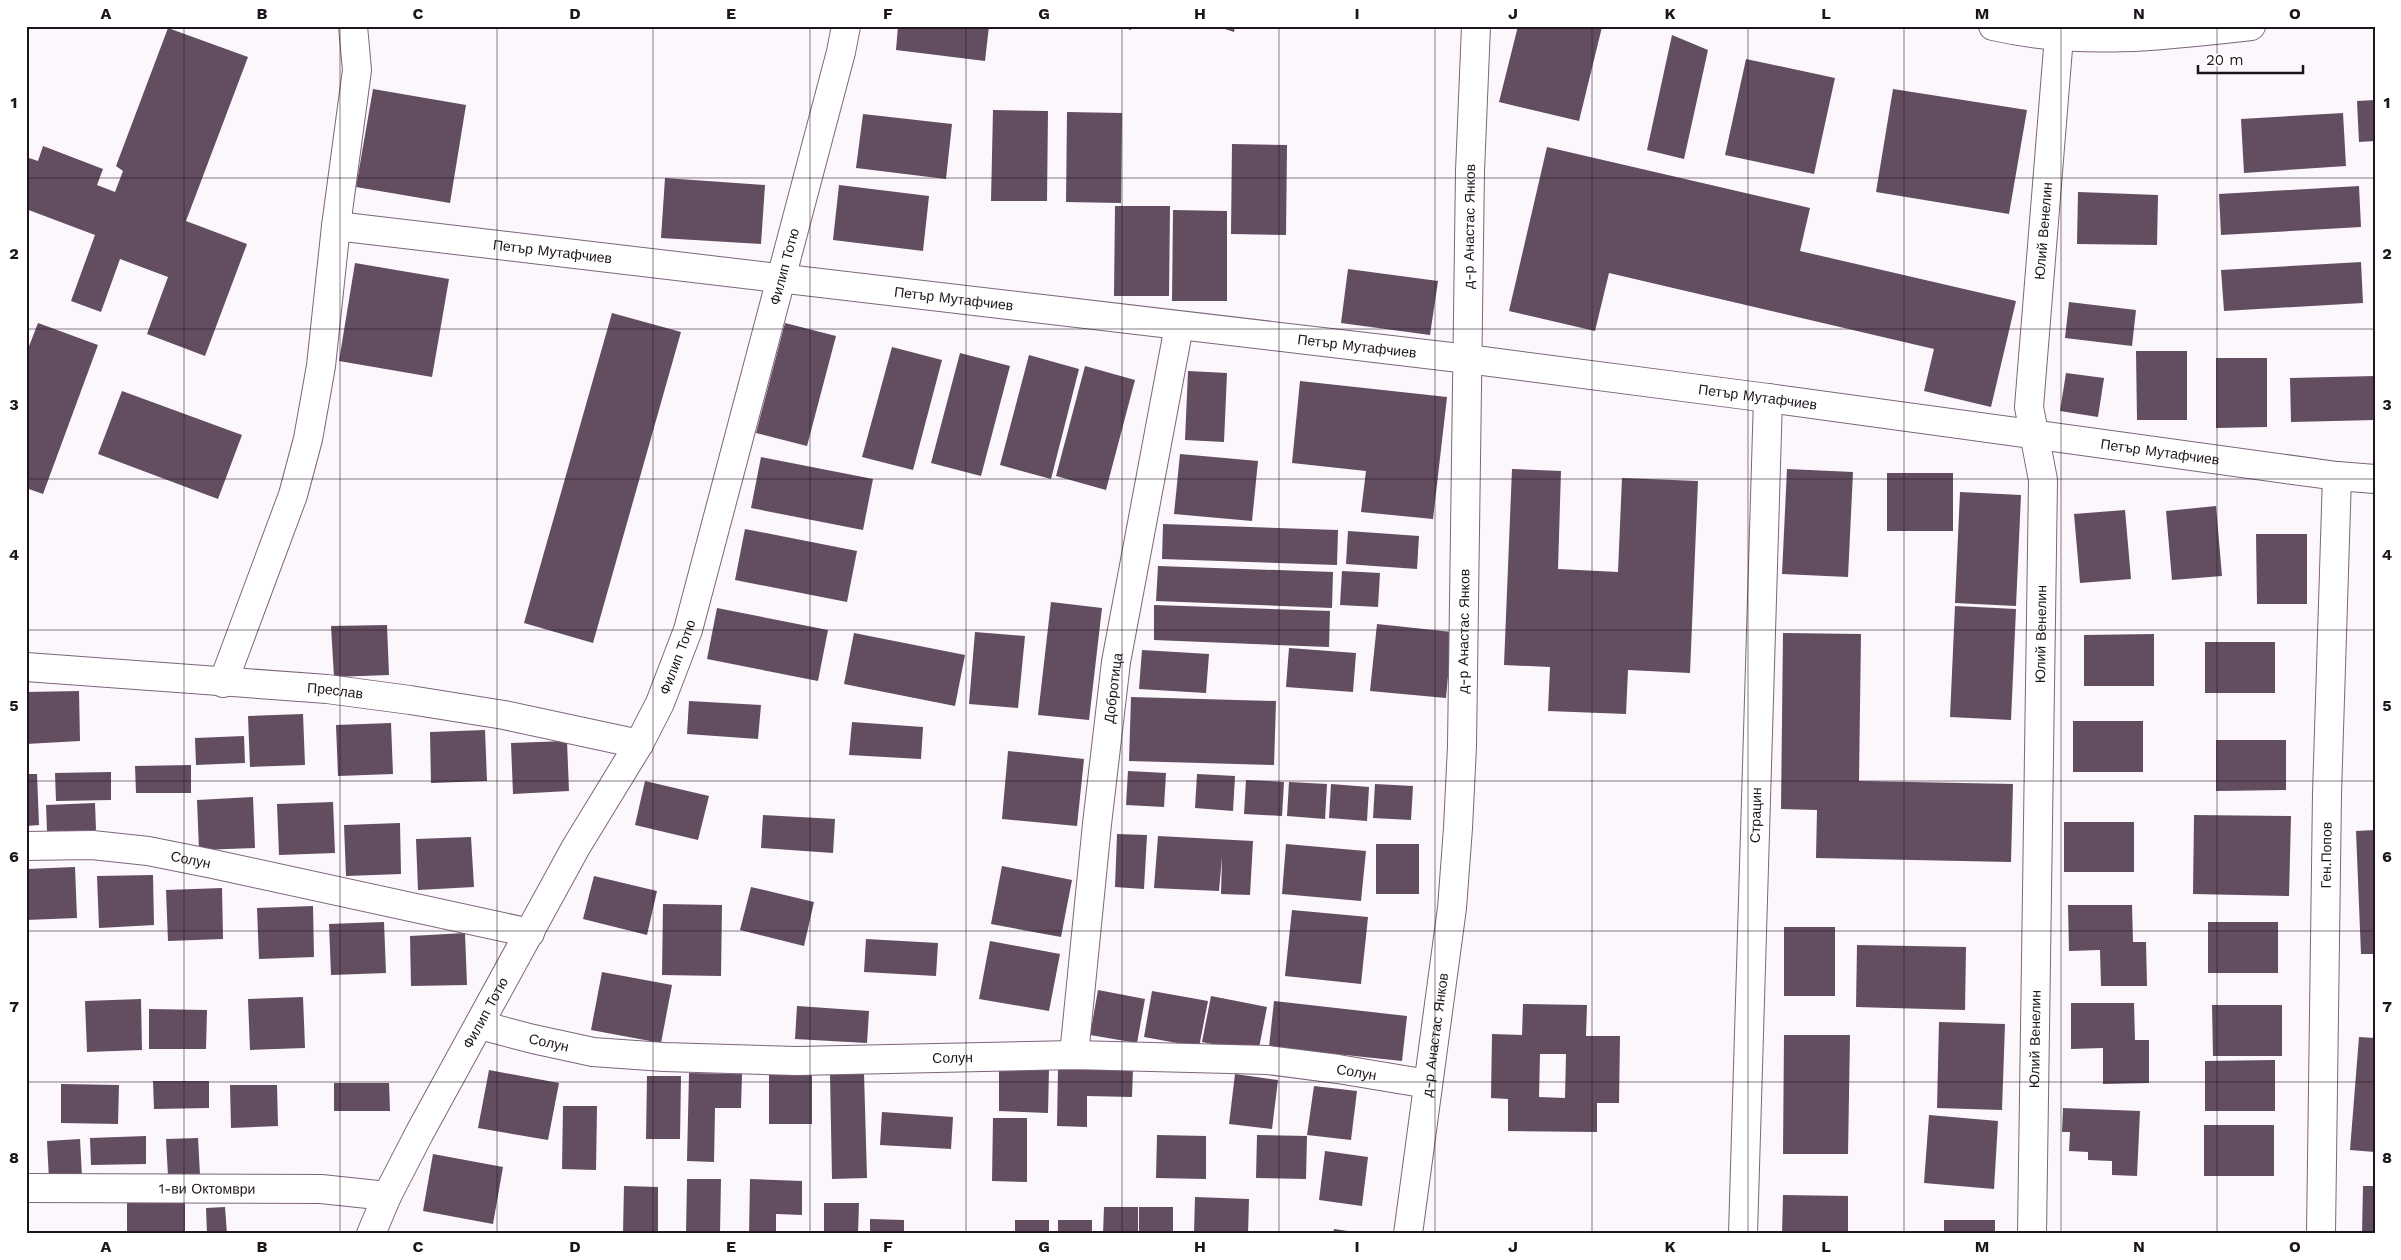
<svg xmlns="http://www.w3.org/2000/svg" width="2401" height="1260" font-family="'Work Sans',sans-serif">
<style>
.building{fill:#624d61;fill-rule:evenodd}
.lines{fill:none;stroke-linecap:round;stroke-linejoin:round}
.street-casing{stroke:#7c657b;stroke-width:30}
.secondary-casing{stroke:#7c657b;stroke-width:30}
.street{stroke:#fff;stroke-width:28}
.secondary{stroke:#fff;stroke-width:28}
.grid{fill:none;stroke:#1d141d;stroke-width:1;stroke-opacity:0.55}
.labels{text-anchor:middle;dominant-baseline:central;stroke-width:5;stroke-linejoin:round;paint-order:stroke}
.street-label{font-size:14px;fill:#1d141d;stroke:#fff}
.neatline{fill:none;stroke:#1d141d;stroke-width:2}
.grid-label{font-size:16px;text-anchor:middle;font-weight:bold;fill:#1d141d}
</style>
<rect width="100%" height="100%" fill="#fcf7fc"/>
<g class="building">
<path d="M 898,26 L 989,26 L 985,61 L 896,50 Z"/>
<path d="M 1119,26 L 1132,26 L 1131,30 Z"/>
<path d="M 1216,26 L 1235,26 L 1234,32 Z"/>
<path d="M 1518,26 L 1602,27 L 1579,121 L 1499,102 Z"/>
<path d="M 168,28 L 248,57 L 186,221 L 247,244 L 205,356 L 147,334 L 168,277 L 120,259 L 101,312 L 71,301 L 95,235 L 26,209 L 26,157 L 38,161 L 43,146 L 103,169 L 97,185 L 115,192 L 123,171 L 116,166 Z"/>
<path d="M 1672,35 L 1708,50 L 1684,159 L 1647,150 Z"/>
<path d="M 1746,59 L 1835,78 L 1814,174 L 1725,155 Z"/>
<path d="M 373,89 L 466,105 L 450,203 L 356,187 Z"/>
<path d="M 1893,89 L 2027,110 L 2009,214 L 1876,192 Z"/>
<path d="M 2375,100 L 2375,141 L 2359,142 L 2357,101 Z"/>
<path d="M 993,110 L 1048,111 L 1047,201 L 991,201 Z"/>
<path d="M 1067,112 L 1122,113 L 1121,203 L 1066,202 Z"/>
<path d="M 2343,113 L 2346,166 L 2244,173 L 2241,119 Z"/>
<path d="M 863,114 L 952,124 L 946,179 L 856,168 Z"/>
<path d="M 1232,144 L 1287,145 L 1286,235 L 1231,234 Z"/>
<path d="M 1547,147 L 1810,208 L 1800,251 L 2016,301 L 1991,407 L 1924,391 L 1934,349 L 1609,273 L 1595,331 L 1509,311 Z"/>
<path d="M 665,178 L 765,185 L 761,244 L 661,238 Z"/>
<path d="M 839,185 L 929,196 L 923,251 L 833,240 Z"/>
<path d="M 2359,186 L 2361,227 L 2221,235 L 2219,194 Z"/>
<path d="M 2078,192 L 2158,195 L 2157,245 L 2077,244 Z"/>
<path d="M 1115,206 L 1170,206 L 1169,296 L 1114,296 Z"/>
<path d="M 1173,210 L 1227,211 L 1227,301 L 1172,301 Z"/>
<path d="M 2361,262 L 2363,303 L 2224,311 L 2221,270 Z"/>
<path d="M 355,263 L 449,279 L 432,377 L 339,361 Z"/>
<path d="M 1348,269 L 1438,281 L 1430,335 L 1341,323 Z"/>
<path d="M 2069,302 L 2136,310 L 2132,346 L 2065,338 Z"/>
<path d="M 612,313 L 681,332 L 593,643 L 524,623 Z"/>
<path d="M 38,323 L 98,345 L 43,494 L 26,488 L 26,354 Z"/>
<path d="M 785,323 L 836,336 L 807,446 L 756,433 Z"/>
<path d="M 892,347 L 942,360 L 913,470 L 862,457 Z"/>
<path d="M 2136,351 L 2187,351 L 2187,420 L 2137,420 Z"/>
<path d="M 960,353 L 1010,366 L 981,476 L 931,463 Z"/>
<path d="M 1029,355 L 1079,369 L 1051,479 L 1000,465 Z"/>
<path d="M 2216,358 L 2267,358 L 2267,427 L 2216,428 Z"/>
<path d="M 1085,366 L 1135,380 L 1106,490 L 1056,476 Z"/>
<path d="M 1188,371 L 1227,373 L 1224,442 L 1185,440 Z"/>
<path d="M 2066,373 L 2104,378 L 2098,417 L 2060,411 Z"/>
<path d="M 2375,376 L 2375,420 L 2291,422 L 2290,378 Z"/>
<path d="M 1300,381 L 1447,397 L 1433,519 L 1361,512 L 1366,471 L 1292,463 Z"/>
<path d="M 122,391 L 242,435 L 218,499 L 98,454 Z"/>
<path d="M 1180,454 L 1258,461 L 1252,521 L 1174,514 Z"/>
<path d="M 761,457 L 873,479 L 863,530 L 751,508 Z"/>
<path d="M 1512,469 L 1561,471 L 1558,569 L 1618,572 L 1622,478 L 1698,481 L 1690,673 L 1628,670 L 1626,714 L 1548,711 L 1550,667 L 1504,665 Z"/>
<path d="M 1787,469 L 1853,472 L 1848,577 L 1782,574 Z"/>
<rect x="1887" y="473" width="66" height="58"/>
<path d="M 1960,492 L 2021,495 L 2016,606 L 1955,603 Z"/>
<path d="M 2216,506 L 2222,576 L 2172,580 L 2166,511 Z"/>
<path d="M 2125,510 L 2131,579 L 2080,583 L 2074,514 Z"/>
<path d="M 1163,524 L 1338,530 L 1337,565 L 1162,559 Z"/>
<path d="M 745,529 L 857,551 L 847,602 L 735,580 Z"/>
<path d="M 1348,531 L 1419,536 L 1417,569 L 1346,564 Z"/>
<path d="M 2256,534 L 2307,534 L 2307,604 L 2257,604 Z"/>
<path d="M 1158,566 L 1333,572 L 1332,608 L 1156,601 Z"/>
<path d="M 1342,571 L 1380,573 L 1378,607 L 1340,605 Z"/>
<path d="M 1051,602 L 1102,608 L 1089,720 L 1038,715 Z"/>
<path d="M 1154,605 L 1330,611 L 1329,647 L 1154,640 Z"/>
<path d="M 1955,606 L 2016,609 L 2011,720 L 1950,717 Z"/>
<path d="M 717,608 L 828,630 L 818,681 L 707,659 Z"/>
<path d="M 1377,624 L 1452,632 L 1446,698 L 1370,691 Z"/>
<path d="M 387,625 L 389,675 L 334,677 L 331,626 Z"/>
<path d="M 975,632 L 1025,636 L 1018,708 L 969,704 Z"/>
<path d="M 854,633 L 965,655 L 955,706 L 844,684 Z"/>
<path d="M 1783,633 L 1861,634 L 1859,781 L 2013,784 L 2011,862 L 1816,858 L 1817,810 L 1781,809 Z"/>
<path d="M 2154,634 L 2154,686 L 2084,686 L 2084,635 Z"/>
<rect x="2205" y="642" width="70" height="51"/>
<path d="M 1289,648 L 1356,653 L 1353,692 L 1286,687 Z"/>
<path d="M 1142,650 L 1209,654 L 1206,693 L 1139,689 Z"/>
<path d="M 79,691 L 80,741 L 26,744 L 26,692 Z"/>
<path d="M 1131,697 L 1276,701 L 1274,765 L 1129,761 Z"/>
<path d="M 689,701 L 761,705 L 758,739 L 687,734 Z"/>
<path d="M 303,714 L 305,765 L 250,767 L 248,716 Z"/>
<rect x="2073" y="721" width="70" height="51"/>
<path d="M 852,722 L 923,727 L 921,759 L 849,755 Z"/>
<path d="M 391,723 L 393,774 L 338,776 L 336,725 Z"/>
<path d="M 485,730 L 487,781 L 431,783 L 430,732 Z"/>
<path d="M 244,736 L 245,763 L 196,765 L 195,738 Z"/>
<path d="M 2216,740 L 2286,740 L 2286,790 L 2216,791 Z"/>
<path d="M 567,741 L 569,791 L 513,794 L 511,743 Z"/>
<path d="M 1008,751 L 1084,759 L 1077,826 L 1002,819 Z"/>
<path d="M 191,765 L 191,793 L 136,793 L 135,766 Z"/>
<path d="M 1128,771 L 1166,773 L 1164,807 L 1126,805 Z"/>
<path d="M 111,772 L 111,800 L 56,801 L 55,773 Z"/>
<path d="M 26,774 L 37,774 L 39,825 L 26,826 Z"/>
<path d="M 1197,774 L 1235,776 L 1233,811 L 1195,808 Z"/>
<path d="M 1246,780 L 1284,782 L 1282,816 L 1244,814 Z"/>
<path d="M 645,781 L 709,796 L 698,840 L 635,825 Z"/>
<path d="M 1289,782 L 1327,784 L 1325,819 L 1287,816 Z"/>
<path d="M 1331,784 L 1369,787 L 1367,821 L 1329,818 Z"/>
<path d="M 1375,784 L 1413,786 L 1411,820 L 1373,818 Z"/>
<path d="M 253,797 L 255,848 L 199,850 L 197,800 Z"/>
<path d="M 333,802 L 335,853 L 279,855 L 277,804 Z"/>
<path d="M 95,803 L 96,830 L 47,832 L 46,805 Z"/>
<path d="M 763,815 L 835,819 L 833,853 L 761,848 Z"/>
<path d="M 2194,815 L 2291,816 L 2289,896 L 2193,894 Z"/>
<rect x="2064" y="822" width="70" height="50"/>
<path d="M 400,823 L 401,874 L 346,876 L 344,825 Z"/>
<path d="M 2375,830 L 2375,954 L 2361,954 L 2356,831 Z"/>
<path d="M 1117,834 L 1147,835 L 1144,889 L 1115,887 Z"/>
<path d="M 1158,836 L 1253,841 L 1250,895 L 1221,894 L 1222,857 L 1219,891 L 1154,888 Z"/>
<path d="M 471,837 L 474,887 L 418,890 L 416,839 Z"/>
<path d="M 1286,844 L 1366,851 L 1361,901 L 1282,894 Z"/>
<rect x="1376" y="844" width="43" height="50"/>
<path d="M 1002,866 L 1072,880 L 1061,937 L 991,924 Z"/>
<path d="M 75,867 L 77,918 L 26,920 L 26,869 Z"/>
<path d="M 153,875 L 154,925 L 99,928 L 97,876 Z"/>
<path d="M 594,876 L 657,891 L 647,935 L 583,919 Z"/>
<path d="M 751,887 L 814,902 L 804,946 L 740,930 Z"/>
<path d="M 222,888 L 223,939 L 168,941 L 166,890 Z"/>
<path d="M 663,904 L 722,905 L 721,976 L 662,975 Z"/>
<path d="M 2068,905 L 2132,905 L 2133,942 L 2146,942 L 2147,986 L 2101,986 L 2100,950 L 2069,951 Z"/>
<path d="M 313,906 L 314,957 L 259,959 L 257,908 Z"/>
<path d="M 1292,910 L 1368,917 L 1361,984 L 1285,976 Z"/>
<path d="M 384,922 L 386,973 L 331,975 L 329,924 Z"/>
<rect x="2208" y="922" width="70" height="51"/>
<rect x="1784" y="927" width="51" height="69"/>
<path d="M 465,933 L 467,985 L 411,986 L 410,936 Z"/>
<path d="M 866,939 L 938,943 L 936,976 L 864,972 Z"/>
<path d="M 990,941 L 1060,954 L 1049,1011 L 979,999 Z"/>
<path d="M 1857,945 L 1966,947 L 1965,1010 L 1856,1007 Z"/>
<path d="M 602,972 L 672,985 L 661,1043 L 591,1030 Z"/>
<path d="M 1098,990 L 1145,999 L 1137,1043 L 1090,1035 Z"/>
<path d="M 1152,991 L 1208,1001 L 1199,1047 L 1144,1037 Z"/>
<path d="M 1211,996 L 1267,1007 L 1258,1053 L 1202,1042 Z"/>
<path d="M 303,997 L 305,1048 L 250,1050 L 248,999 Z"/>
<path d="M 141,999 L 142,1050 L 87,1052 L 85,1001 Z"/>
<path d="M 1274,1001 L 1407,1016 L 1402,1061 L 1269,1047 Z"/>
<path d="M 2071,1003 L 2134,1003 L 2135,1040 L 2149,1040 L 2149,1083 L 2103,1084 L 2103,1048 L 2071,1049 Z"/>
<path d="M 1523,1004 L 1587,1005 L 1586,1036 L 1620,1036 L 1619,1103 L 1597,1103 L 1597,1132 L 1508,1131 L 1508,1099 L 1491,1098 L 1492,1034 L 1522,1035 ZM 1540,1054 L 1566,1054 L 1565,1098 L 1539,1097 Z"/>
<path d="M 2212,1005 L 2282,1005 L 2282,1056 L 2213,1056 Z"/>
<path d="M 797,1006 L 869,1011 L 867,1043 L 795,1039 Z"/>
<path d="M 149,1009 L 207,1010 L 206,1049 L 149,1049 Z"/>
<path d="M 1939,1022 L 2005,1024 L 2002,1110 L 1937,1108 Z"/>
<path d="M 1784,1035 L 1850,1035 L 1848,1154 L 1783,1154 Z"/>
<path d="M 2359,1037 L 2375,1038 L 2375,1152 L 2350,1150 Z"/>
<path d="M 2275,1060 L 2275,1111 L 2205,1111 L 2205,1061 Z"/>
<path d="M 999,1068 L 1049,1069 L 1048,1113 L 999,1111 Z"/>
<path d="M 1058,1068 L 1133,1069 L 1132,1097 L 1087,1096 L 1087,1127 L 1057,1126 Z"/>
<path d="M 489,1070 L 559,1083 L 548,1140 L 478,1128 Z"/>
<path d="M 689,1073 L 742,1074 L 741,1108 L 715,1108 L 714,1162 L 687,1161 Z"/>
<path d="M 864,1073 L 867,1178 L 832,1179 L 830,1074 Z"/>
<rect x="769" y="1074" width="43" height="50"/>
<path d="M 1235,1074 L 1278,1080 L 1272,1129 L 1229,1124 Z"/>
<path d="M 647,1076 L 681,1076 L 680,1139 L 646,1139 Z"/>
<path d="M 153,1081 L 209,1081 L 209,1108 L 154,1109 Z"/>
<path d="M 334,1083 L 389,1083 L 390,1111 L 334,1111 Z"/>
<path d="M 61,1084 L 119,1085 L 118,1124 L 61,1123 Z"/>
<path d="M 230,1085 L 277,1085 L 278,1126 L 231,1128 Z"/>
<path d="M 1314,1086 L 1357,1091 L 1351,1140 L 1307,1135 Z"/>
<path d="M 563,1106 L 597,1106 L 596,1170 L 562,1169 Z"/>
<path d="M 2063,1108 L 2140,1111 L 2137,1176 L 2112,1175 L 2112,1161 L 2088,1160 L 2088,1152 L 2069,1151 L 2070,1132 L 2062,1132 Z"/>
<path d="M 882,1112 L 953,1117 L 951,1149 L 880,1145 Z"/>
<path d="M 1929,1115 L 1998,1121 L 1994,1189 L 1924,1183 Z"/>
<path d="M 993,1118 L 1027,1118 L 1027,1182 L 992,1181 Z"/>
<rect x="2204" y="1125" width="70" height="51"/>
<path d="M 1157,1135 L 1206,1136 L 1206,1179 L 1156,1178 Z"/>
<path d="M 1257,1135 L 1307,1136 L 1306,1179 L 1256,1178 Z"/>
<path d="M 146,1136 L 146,1164 L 91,1165 L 90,1138 Z"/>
<path d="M 198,1138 L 200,1175 L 168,1176 L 166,1139 Z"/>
<path d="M 80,1139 L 82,1177 L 49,1179 L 47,1141 Z"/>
<path d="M 1325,1151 L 1368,1157 L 1362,1206 L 1319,1200 Z"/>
<path d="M 433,1154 L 503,1167 L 493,1224 L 423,1211 Z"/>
<path d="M 687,1179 L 721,1179 L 720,1234 L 686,1234 Z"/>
<path d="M 750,1179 L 802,1181 L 802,1215 L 776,1214 L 776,1234 L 749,1234 Z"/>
<path d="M 624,1186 L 658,1187 L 658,1234 L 623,1234 Z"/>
<path d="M 2363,1186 L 2375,1186 L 2375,1234 L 2362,1234 Z"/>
<path d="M 1783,1195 L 1848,1196 L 1848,1234 L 1782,1234 Z"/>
<path d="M 1195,1197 L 1249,1199 L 1248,1234 L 1194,1234 Z"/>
<rect x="127" y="1203" width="58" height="31"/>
<path d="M 824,1203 L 859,1203 L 858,1234 L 824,1234 Z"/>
<path d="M 225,1207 L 227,1234 L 207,1234 L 206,1208 Z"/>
<path d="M 1104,1207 L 1138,1207 L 1138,1234 L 1103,1234 Z"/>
<rect x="1139" y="1207" width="34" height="27"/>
<path d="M 870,1219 L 904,1220 L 904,1234 L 870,1234 Z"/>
<rect x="1015" y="1220" width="34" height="14"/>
<rect x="1058" y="1220" width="34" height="14"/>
<rect x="1944" y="1220" width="51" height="14"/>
<path d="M 1334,1229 L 1361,1233 L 1361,1234 L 1333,1234 Z"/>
</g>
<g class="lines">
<g class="street-casing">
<g id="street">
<path id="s1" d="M 336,226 L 1468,359 L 1768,398 L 2337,476 L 2375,479"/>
<path id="s2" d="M 26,667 L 327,689 L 410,700 L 504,715 L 639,744"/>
<path d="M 223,683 L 293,495 L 308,439 L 321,366 L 336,226 L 357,70 L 353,26"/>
<path id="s3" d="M 26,846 L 92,845 L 148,851 L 213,864 L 530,933"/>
<path id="s4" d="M 480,1025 L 533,1039 L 593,1052 L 664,1057 L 797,1061 L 1074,1055 L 1268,1060 L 1338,1069 L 1428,1084"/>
<path id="s5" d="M 1074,1055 L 1097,824 L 1116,662 L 1179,326"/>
<path id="s6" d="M 26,1188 L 321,1189 L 387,1196"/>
<path id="s7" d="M 371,1234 L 387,1196 L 420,1132 L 576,847 L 639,744 L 660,703 L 688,630 L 841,52 L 846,26"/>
<path id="s8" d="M 1408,1234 L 1452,908 L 1458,828 L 1462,746 L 1470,171 L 1476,26"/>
<path id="s9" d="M 1743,1234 L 1768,398"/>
<path id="s10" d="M 2032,1234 L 2043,480 L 2029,407 L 2059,36"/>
<path id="s11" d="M 2321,1234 L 2327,794 L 2337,476"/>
</g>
</g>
<g class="secondary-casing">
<path id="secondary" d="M 1993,26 C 2079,46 2165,36 2251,26"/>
</g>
<use href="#street" class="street"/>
<use href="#secondary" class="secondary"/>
</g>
<path class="grid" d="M 184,26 L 184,1234M 340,26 L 340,1234M 497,26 L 497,1234M 653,26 L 653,1234M 810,26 L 810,1234M 966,26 L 966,1234M 1122,26 L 1122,1234M 1279,26 L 1279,1234M 1435,26 L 1435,1234M 1592,26 L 1592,1234M 1748,26 L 1748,1234M 1904,26 L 1904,1234M 2061,26 L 2061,1234M 2217,26 L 2217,1234M 26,178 L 2375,178M 26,329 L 2375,329M 26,479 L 2375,479M 26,630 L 2375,630M 26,781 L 2375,781M 26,931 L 2375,931M 26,1082 L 2375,1082"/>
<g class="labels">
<g class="street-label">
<text stroke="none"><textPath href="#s8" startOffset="1011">д-р Анастас Янков</textPath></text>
<text stroke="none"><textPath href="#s10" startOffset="1005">Юлий Венелин</textPath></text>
<text stroke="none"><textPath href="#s1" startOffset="218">Петър Мутафчиев</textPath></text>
<text stroke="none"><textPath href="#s7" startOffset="1059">Филип Тотю</textPath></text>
<text stroke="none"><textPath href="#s1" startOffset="622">Петър Мутафчиев</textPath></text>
<text stroke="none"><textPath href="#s1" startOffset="1028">Петър Мутафчиев</textPath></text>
<text stroke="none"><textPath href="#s1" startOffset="1432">Петър Мутафчиев</textPath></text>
<text stroke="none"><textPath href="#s1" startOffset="1838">Петър Мутафчиев</textPath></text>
<text stroke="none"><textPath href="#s8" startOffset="606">д-р Анастас Янков</textPath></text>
<text stroke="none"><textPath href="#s10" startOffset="600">Юлий Венелин</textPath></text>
<text stroke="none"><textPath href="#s7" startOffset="654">Филип Тотю</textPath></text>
<text stroke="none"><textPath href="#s5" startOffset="369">Добротица</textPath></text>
<text stroke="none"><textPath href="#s2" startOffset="310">Преслав</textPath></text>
<text stroke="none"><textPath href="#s9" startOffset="419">Страцин</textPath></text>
<text stroke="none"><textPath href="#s11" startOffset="379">Ген.Попов</textPath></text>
<text stroke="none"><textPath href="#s3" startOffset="166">Солун</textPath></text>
<text stroke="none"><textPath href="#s7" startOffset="249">Филип Тотю</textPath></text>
<text stroke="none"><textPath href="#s8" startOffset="201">д-р Анастас Янков</textPath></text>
<text stroke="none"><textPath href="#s10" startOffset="195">Юлий Венелин</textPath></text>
<text stroke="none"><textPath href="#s4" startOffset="71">Солун</textPath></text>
<text stroke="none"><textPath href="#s4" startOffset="476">Солун</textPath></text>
<text stroke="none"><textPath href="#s4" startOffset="881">Солун</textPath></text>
<text stroke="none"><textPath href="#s6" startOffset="181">1-ви Октомври</textPath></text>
</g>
</g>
<rect width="2401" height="1260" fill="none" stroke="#ffffff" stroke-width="55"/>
<path d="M2198 65v8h105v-8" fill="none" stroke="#1d141d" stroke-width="2.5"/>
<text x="2206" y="65" font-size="15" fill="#1d141d" stroke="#ffffff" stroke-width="4" paint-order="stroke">20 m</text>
<rect x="28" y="28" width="2346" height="1204" class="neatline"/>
<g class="grid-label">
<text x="106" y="19">A</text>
<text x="262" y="19">B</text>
<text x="418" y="19">C</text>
<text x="575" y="19">D</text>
<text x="731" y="19">E</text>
<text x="888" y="19">F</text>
<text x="1044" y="19">G</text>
<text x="1200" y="19">H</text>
<text x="1357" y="19">I</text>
<text x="1513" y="19">J</text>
<text x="1670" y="19">K</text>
<text x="1826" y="19">L</text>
<text x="1982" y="19">M</text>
<text x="2139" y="19">N</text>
<text x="2295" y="19">O</text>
<text x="14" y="108">1</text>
<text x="2387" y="108">1</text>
<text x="14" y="259">2</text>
<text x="2387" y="259">2</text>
<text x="14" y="410">3</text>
<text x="2387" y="410">3</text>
<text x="14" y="560">4</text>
<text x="2387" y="560">4</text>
<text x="14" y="711">5</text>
<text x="2387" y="711">5</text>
<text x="14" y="862">6</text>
<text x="2387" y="862">6</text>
<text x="14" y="1012">7</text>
<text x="2387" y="1012">7</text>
<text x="14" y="1163">8</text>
<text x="2387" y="1163">8</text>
<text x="106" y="1252">A</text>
<text x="262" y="1252">B</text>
<text x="418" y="1252">C</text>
<text x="575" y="1252">D</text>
<text x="731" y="1252">E</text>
<text x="888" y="1252">F</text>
<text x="1044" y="1252">G</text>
<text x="1200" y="1252">H</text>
<text x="1357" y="1252">I</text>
<text x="1513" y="1252">J</text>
<text x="1670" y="1252">K</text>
<text x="1826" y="1252">L</text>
<text x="1982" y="1252">M</text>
<text x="2139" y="1252">N</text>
<text x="2295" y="1252">O</text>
</g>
</svg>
